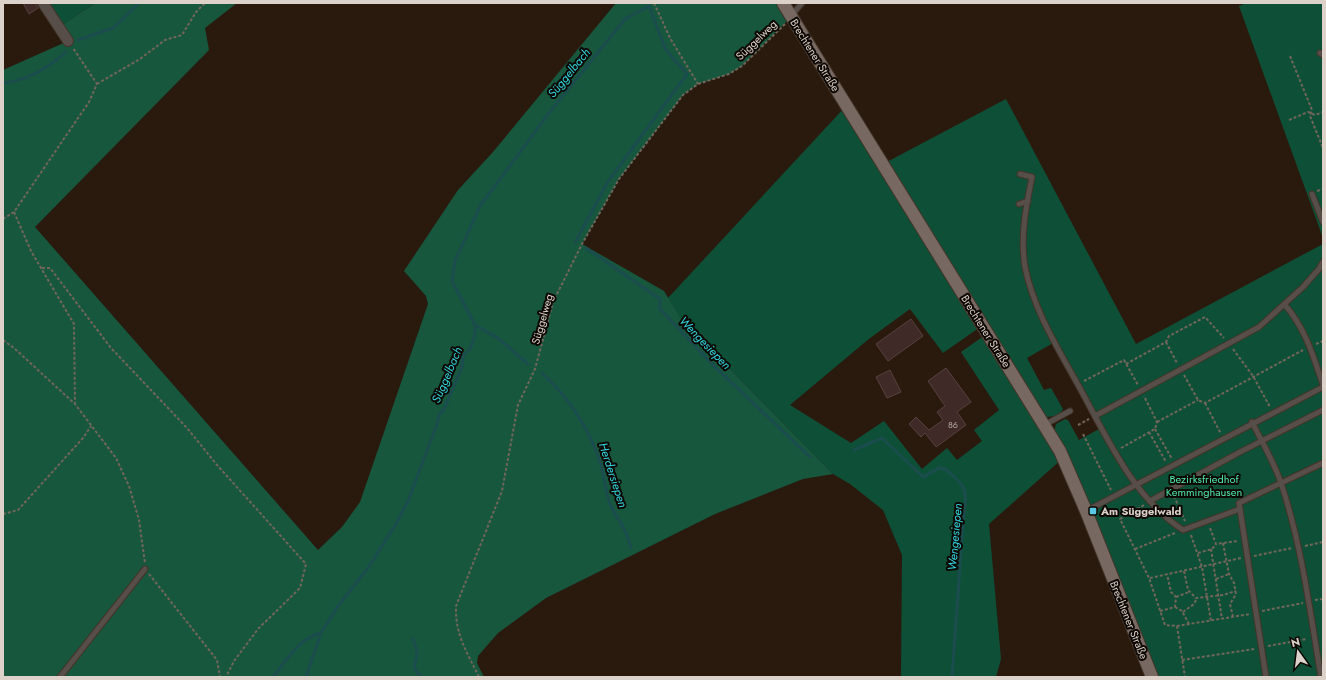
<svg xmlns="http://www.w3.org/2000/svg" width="1326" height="680" font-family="Jost,sans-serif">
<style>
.green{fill:#0e5037;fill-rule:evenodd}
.forest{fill:#17573e}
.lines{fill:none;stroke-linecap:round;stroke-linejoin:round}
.stream{stroke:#1b4c4e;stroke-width:3}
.building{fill:#3f2a28;stroke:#58413f}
.lane-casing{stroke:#433428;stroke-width:7}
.street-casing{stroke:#433428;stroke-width:12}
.secondary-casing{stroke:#433428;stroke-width:14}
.path{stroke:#72655a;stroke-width:2;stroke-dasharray:3 2;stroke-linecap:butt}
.lane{stroke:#574e49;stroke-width:5}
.street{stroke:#574e49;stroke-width:10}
.secondary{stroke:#776861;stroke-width:12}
.poi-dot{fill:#57c9e2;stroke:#0d0703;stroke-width:1.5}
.labels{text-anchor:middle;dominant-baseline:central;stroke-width:4;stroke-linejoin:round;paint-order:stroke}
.number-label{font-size:9px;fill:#b5a8a2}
.street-label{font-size:11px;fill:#dcd2ca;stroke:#0d0703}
.park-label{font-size:11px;fill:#4fecae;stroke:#0d0703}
.poi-label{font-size:11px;font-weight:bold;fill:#dcd2ca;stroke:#0d0703;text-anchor:start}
.water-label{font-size:12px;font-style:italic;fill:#31d6de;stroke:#0d0703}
</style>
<rect width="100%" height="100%" fill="#2a1a0e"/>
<g class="green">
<path d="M 47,3 L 95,3 L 62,25 Z"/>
<path d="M 1246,3 L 1323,3 L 1323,238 L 1239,6 Z"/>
<path d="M 1006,99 L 1136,344 L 1323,244 L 1323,677 L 1152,677 L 1063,458 L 989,524 L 1001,659 L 996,677 L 901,677 L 902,555 L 883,510 L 850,484 L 833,474 L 682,320 L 668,298 L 846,106 L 883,164 ZM 910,309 L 943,353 L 983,325 L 988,333 L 961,352 L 999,410 L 974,430 L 982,441 L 957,460 L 947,448 L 922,469 L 884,421 L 851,443 L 790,405 L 870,338 ZM 1053,343 L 1099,429 L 1079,440 L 1068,420 L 1065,419 L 1056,424 L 1054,431 L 1045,417 C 1051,417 1060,416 1063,409 L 1051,388 L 1044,390 L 1027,358 Z"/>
</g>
<path class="forest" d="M 95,3 L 237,3 L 205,28 L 209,50 L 35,227 L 318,550 L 342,527 L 360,502 L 428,304 L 426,296 L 404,271 L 458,190 L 493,152 L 616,3 L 783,3 L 791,17 L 742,66 L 729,74 L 698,84 L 683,95 L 619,179 L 582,244 L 664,291 L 682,320 L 833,474 L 803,479 L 715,514 L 546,598 L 498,633 L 478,656 L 477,663 L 484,677 L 3,677 L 3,70 L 68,41 L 59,27 Z"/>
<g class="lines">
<g class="stream">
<path d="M 78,40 L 113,28 L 139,3"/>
<path d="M 3,83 C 27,81 48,68 66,52"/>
<path d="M 586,248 L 660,299 L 660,309 L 715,367 L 810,457"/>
<path d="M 475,325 L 499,339 L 528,364"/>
<path d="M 542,373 C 569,398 590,430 601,465 C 605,478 605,491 610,504 C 614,514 621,522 625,531 C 628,536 629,543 631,548"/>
<path d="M 854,450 L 882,438 L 923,477 L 939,468 L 945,469 C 961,483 969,487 964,510 L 952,677"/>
<path d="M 413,639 C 414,643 417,648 417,652 C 418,666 408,661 421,677"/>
<path d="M 273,677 C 286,661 300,637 321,633"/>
<path d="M 306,677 L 321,633 L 338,606 L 368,568 L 396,524 L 408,501 L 437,424 L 439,415 L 444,409 L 462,367 L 463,356 L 470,349 L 475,335 L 475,325 L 452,281 L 455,261 L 480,206 L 549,113 L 625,19 L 649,6 L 666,50 L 687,74 L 607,183 L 575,243"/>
</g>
</g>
<g class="building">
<path d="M 23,3 L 35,3 L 38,8 L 29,14 Z"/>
<path d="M 911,319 L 923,336 L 888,361 L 876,344 Z"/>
<path d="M 946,368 L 971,402 L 957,412 L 966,425 L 936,447 L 925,433 L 921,437 L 909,424 L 916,417 L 929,430 L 943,420 L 937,412 L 945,406 L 928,381 Z"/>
<path d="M 890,370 L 901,392 L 887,398 L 876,377 Z"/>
</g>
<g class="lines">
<g class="lane-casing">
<g id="lane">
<path d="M 791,16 L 802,3"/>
<path d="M 1320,53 L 1323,55"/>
<path d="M 1020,174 L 1032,177 C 1026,207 1020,236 1025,267 C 1033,308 1057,347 1077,383 C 1106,435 1132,497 1183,530 L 1240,509"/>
<path d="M 1312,194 L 1323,222"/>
<path d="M 1019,204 L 1028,201"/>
<path d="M 1285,305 C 1305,328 1313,355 1323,385"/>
<path d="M 1095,416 L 1259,327 L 1303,287 L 1319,269 L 1323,262"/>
<path d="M 1252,422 C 1262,442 1274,462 1281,483 C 1302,546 1310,612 1321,677"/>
<path d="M 1044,425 L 1070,411"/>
<path d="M 1150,501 L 1240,452 L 1323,410"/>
<path d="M 1086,511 L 1323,387"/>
<path d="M 60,677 L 145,569"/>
<path d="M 1266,677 L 1239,503 L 1323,463"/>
</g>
</g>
<g class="street-casing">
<path id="street" d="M 43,3 L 68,41"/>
</g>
<g class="secondary-casing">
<path id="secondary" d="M 783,3 L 1060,451 L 1086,511 L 1152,677"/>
</g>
<g class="path">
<path d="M 654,3 L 670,38 L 698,84"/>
<path d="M 1290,56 L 1312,110 L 1310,116 L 1323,148"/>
<path d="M 97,84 L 140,59 L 165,40 L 182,35 L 196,12 L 205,3"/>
<path d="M 1289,120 L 1308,112 L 1315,115 L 1323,112"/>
<path d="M 1317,191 L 1323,189"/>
<path d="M 14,212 L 31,251 L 74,324 L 75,403"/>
<path d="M 3,219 L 14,212 L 89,102 L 97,84 L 73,48"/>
<path d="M 42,268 L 50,268 L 111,348 L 187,428 L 217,465 L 306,564 L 300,588 L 258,629 L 234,661 L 226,677"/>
<path d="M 3,340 L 14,348 L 75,404 L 116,458 L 129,486 L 139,520 L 145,563"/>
<path d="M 1166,342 L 1177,363"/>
<path d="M 1316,344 L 1323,341"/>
<path d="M 1233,349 L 1253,376 L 1270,407"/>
<path d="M 1126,364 L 1166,342 L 1169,336 L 1205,317 L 1224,338"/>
<path d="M 1184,375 L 1198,400 L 1205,403 L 1303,350"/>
<path d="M 1084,381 L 1124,360 L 1138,385"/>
<path d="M 1205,403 L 1221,434"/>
<path d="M 1157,422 L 1198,400"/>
<path d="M 1078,425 L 1089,419"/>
<path d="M 1155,429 L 1172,459"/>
<path d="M 1149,432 L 1166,462"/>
<path d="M 1083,434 L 1111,490"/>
<path d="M 1121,448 L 1155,429 L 1157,422 L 1144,396"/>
<path d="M 1174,496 L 1185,521"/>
<path d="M 1144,505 L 1120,519 L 1149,578 L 1165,625 L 1177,626 L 1250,614"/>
<path d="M 3,514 L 18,510 L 83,438 L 91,426"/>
<path d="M 1210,528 L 1216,544 L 1238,541"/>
<path d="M 1191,535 L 1202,567 L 1211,621"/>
<path d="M 1223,543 L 1229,574 L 1234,583 L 1236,594 L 1230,604 L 1233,617"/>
<path d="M 1305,546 L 1323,542"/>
<path d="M 1135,549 L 1175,533"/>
<path d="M 1211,549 L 1222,619"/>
<path d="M 1198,553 L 1212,549 L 1216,544"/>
<path d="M 1254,556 L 1292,548"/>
<path d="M 1184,571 L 1188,590 L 1196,598 L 1223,595 L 1236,591"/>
<path d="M 149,574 L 217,660 L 220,677"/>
<path d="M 1150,578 L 1241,558"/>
<path d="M 1216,579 L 1229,574"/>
<path d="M 1176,597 L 1189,592"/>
<path d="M 1315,600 L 1323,599"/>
<path d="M 1175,607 L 1182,611 L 1189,624"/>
<path d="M 1160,611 L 1175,607 L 1176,597 L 1171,592 L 1167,574"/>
<path d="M 1262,611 L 1303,603"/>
<path d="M 1183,612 L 1194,604 L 1197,598"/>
<path d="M 1177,626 L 1185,677"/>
<path d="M 1268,646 L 1307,639"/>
<path d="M 1182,660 L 1254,649"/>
<path d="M 479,677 C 467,652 455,635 456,606 L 502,491 L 518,405 L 535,369 L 553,302 L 582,244 L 619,179 L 683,95 L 698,84 L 729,74 L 742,66 L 785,24"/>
</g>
<use href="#lane" class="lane"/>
<use href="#street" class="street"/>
<use href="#secondary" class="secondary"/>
</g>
<rect class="poi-dot" x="1089" y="507" width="8" height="8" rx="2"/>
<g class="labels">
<g class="number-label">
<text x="953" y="424">86</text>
</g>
<g class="street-label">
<text transform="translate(756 40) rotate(-44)">Süggelweg</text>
<text transform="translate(815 55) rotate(58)">Brechtener Straße</text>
<text transform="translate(542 319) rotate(-74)">Süggelweg</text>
<text transform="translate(986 331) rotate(58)">Brechtener Straße</text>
<text transform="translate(1129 620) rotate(68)">Brechtener Straße</text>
</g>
<g class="park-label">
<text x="1204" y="479">Bezirksfriedhof<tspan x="1204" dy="13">Kemminghausen</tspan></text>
</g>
<g class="poi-label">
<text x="1101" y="511">Am Süggelwald</text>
</g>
<g class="water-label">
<text transform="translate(569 73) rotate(-51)">Süggelbach</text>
<text transform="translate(705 343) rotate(46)">Wengesiepen</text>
<text transform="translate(447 375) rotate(-67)">Süggelbach</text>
<text transform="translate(613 475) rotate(72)">Herdersiepen</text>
<text transform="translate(955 537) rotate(-85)">Wengesiepen</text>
</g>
</g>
<rect width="1326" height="680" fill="none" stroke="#dcd2ca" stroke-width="8"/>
<g transform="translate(1298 652) rotate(346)" stroke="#0d0703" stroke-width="3" paint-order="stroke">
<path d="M0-3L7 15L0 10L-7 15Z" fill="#dcd2ca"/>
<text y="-6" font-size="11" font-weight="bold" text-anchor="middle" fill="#dcd2ca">N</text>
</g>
</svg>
